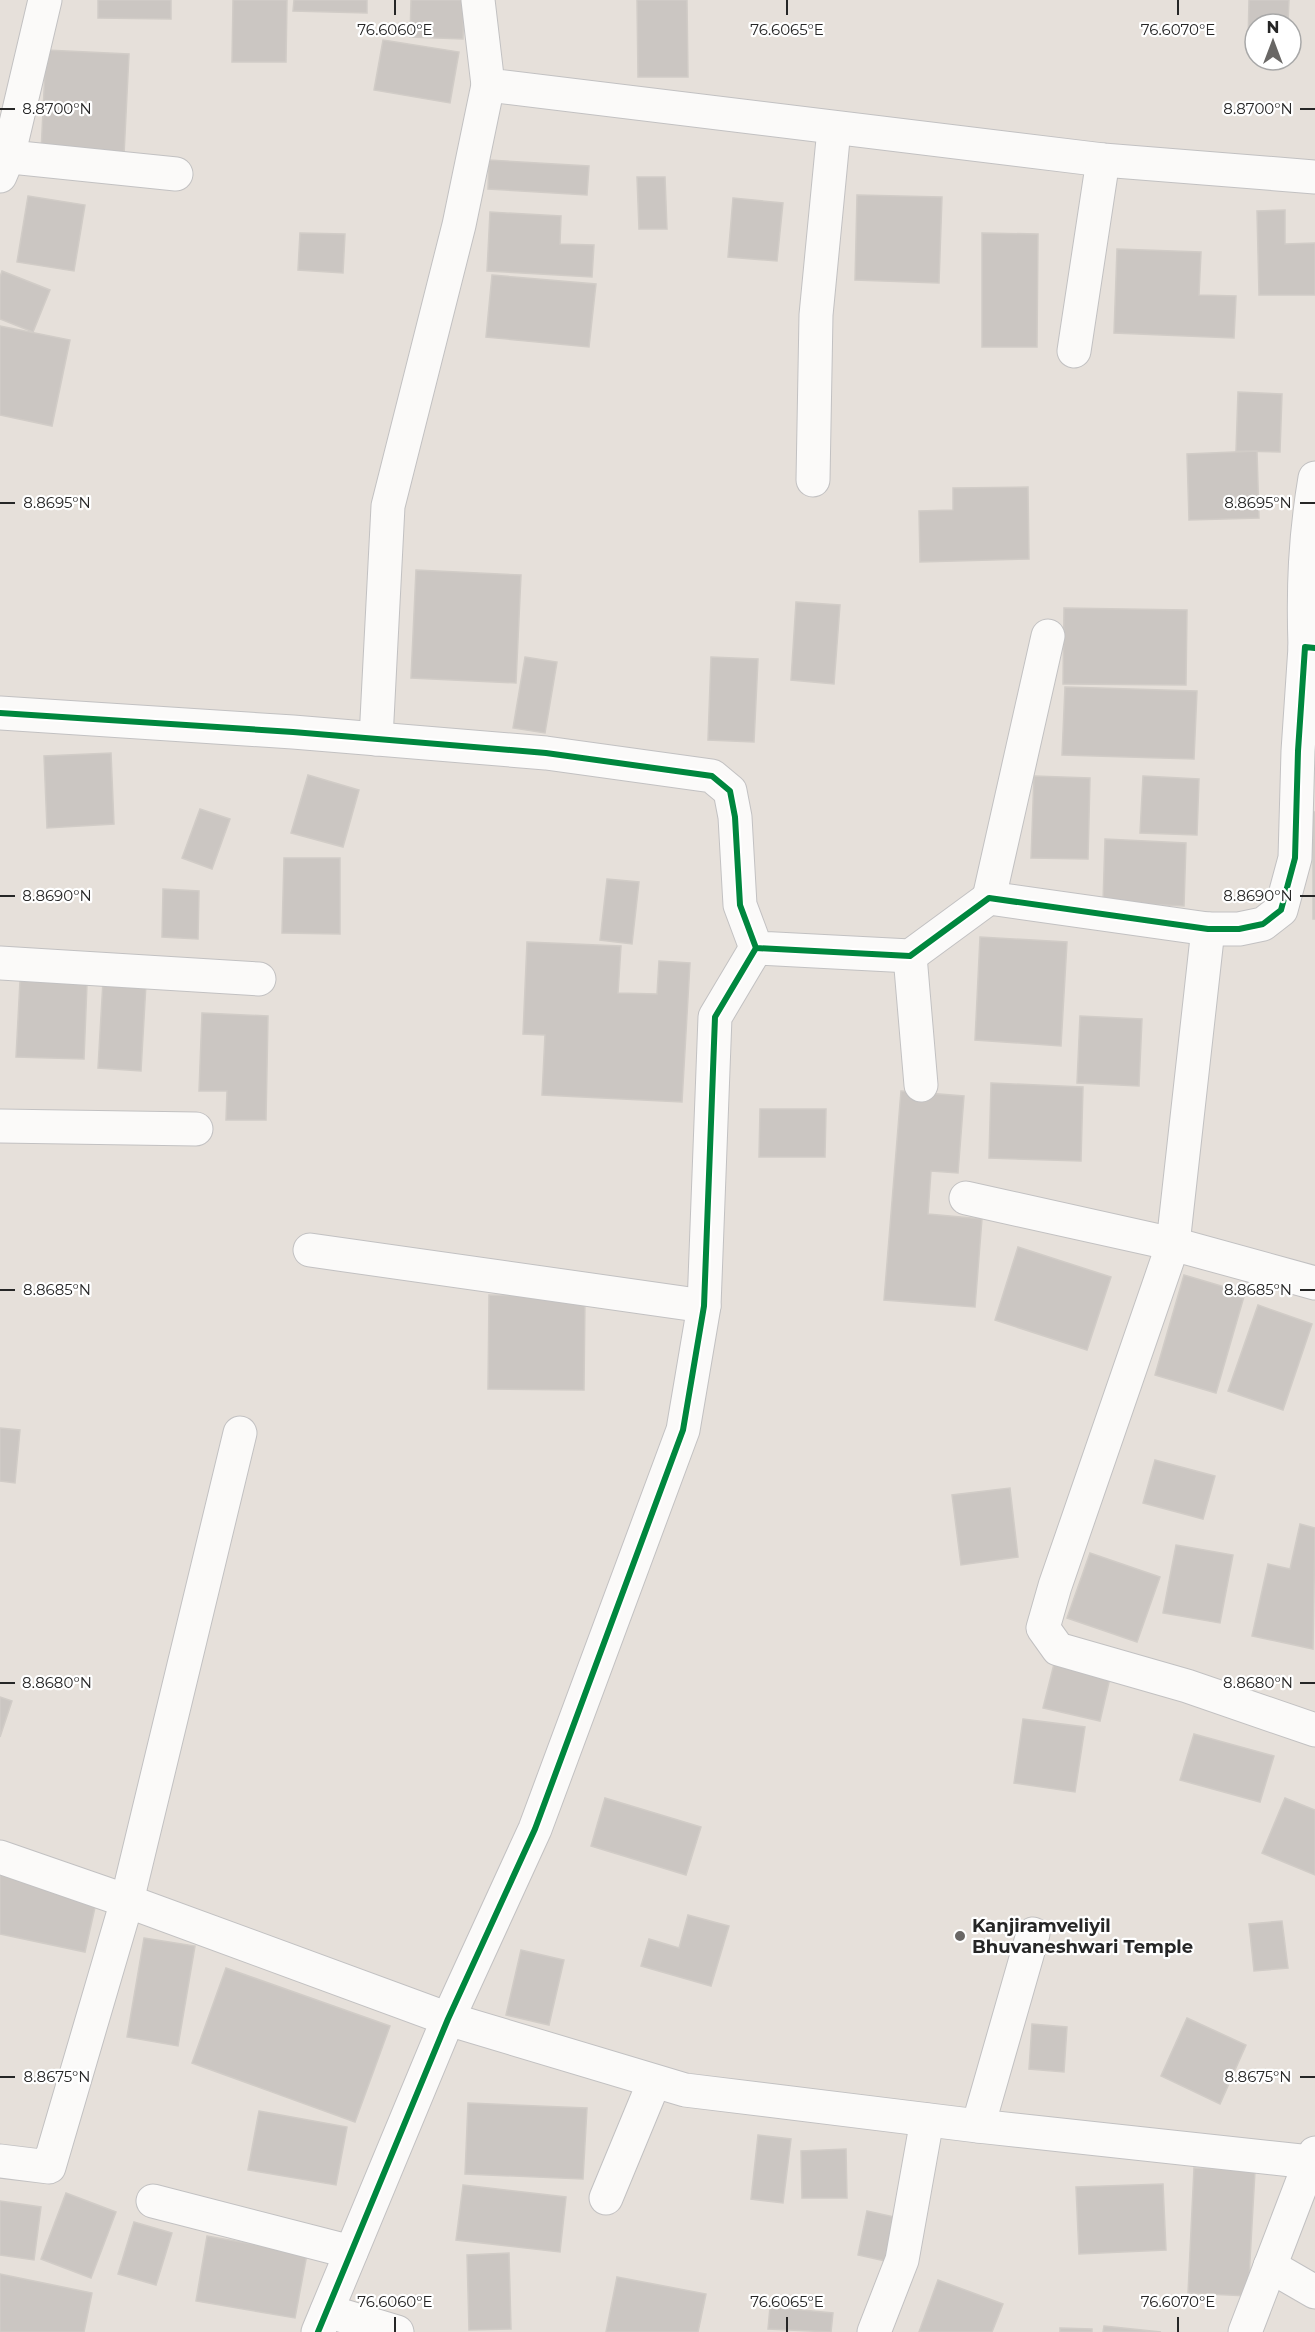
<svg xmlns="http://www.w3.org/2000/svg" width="1315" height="2332" font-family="Montserrat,sans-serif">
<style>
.building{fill:#cbc6c2;stroke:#d1ccc7;stroke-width:1.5}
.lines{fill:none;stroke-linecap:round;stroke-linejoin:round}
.minor-casing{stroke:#c2c1c2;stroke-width:35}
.minor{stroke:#fbfaf9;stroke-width:33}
.cycleway-casing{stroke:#fff;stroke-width:10}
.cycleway{stroke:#00873e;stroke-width:6}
.ticks{fill:none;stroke:#262626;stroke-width:2}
.poi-dot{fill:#696765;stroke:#fff;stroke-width:2}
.labels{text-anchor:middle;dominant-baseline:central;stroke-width:4.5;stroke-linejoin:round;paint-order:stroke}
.poi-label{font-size:18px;font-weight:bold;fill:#262626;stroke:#fff;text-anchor:start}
.ticks-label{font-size:15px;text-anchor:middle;fill:#262626;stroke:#fff;stroke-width:4.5;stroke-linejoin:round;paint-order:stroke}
</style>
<rect width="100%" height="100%" fill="#e6e0da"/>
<g class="building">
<path d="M 98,0 L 171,0 L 171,19 L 98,18 Z"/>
<path d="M 233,0 L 287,0 L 286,62 L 232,62 Z"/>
<path d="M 294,0 L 367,0 L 367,13 L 293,11 Z"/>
<path d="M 411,0 L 464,0 L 463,39 L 410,37 Z"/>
<path d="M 637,0 L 687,0 L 688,77 L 638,77 Z"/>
<path d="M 1249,0 L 1289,0 L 1288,24 L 1255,24 L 1255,43 L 1248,43 Z"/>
<path d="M 383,40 L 459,52 L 450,103 L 374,90 Z"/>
<path d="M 46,50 L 129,54 L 124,155 L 41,152 Z"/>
<path d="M 489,160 L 589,166 L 587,195 L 488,189 Z"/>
<path d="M 637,177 L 665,177 L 667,229 L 639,229 Z"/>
<path d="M 857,195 L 942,197 L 939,283 L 855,280 Z"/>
<path d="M 28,196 L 85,205 L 74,271 L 17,262 Z"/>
<path d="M 733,198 L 783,203 L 777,261 L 728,257 Z"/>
<path d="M 1285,210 L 1285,244 L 1315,243 L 1315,295 L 1259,295 L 1257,211 Z"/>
<path d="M 490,212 L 561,216 L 560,244 L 594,245 L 592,277 L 487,271 Z"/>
<path d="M 300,233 L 345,234 L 343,273 L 298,270 Z"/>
<path d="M 982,233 L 1038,234 L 1037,347 L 982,347 Z"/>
<path d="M 1117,249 L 1201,252 L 1199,295 L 1236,296 L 1234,338 L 1114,333 Z"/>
<path d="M 2,271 L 50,290 L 33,332 L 0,319 L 0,277 Z"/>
<path d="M 492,275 L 596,284 L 589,347 L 486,337 Z"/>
<path d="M 0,326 L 70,340 L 52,426 L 0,415 Z"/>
<path d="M 1238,392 L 1282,394 L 1280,452 L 1236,451 Z"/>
<path d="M 1257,451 L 1259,518 L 1189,520 L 1187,454 Z"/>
<path d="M 1028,487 L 1029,559 L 920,562 L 919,511 L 953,510 L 953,488 Z"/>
<path d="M 416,570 L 521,575 L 516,683 L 411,678 Z"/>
<path d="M 796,602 L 840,605 L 834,684 L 791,680 Z"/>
<path d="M 1064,608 L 1187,610 L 1186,685 L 1063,684 Z"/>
<path d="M 525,657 L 557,662 L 545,733 L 513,728 Z"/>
<path d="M 711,657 L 758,659 L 754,742 L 708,740 Z"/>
<path d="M 1065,687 L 1197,691 L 1194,759 L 1062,755 Z"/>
<path d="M 111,753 L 114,824 L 47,828 L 44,756 Z"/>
<path d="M 308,775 L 359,790 L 343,847 L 291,833 Z"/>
<path d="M 1034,776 L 1090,778 L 1088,859 L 1031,858 Z"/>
<path d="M 1143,776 L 1199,779 L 1197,835 L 1140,833 Z"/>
<path d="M 200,809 L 230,819 L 212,869 L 182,858 Z"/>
<rect x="1313" y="812" width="2" height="107"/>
<path d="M 1105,839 L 1186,843 L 1184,906 L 1103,902 Z"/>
<path d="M 284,858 L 340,858 L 340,934 L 282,933 Z"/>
<path d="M 607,879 L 639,882 L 632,944 L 600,940 Z"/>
<path d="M 163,889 L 199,891 L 198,939 L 162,937 Z"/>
<path d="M 980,937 L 1067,942 L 1061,1046 L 975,1040 Z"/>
<path d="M 527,942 L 621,946 L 618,993 L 657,994 L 659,961 L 690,963 L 682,1102 L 542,1095 L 545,1035 L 523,1034 Z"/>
<path d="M 20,981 L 87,984 L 84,1059 L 16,1057 Z"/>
<path d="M 103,981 L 146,984 L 141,1071 L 98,1068 Z"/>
<path d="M 202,1013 L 268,1016 L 266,1120 L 226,1120 L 227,1091 L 199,1091 Z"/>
<path d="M 1080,1016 L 1142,1019 L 1139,1086 L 1077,1083 Z"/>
<path d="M 991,1083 L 1083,1087 L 1081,1161 L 989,1158 Z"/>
<path d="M 901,1091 L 964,1096 L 958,1173 L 931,1171 L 928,1214 L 982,1219 L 975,1307 L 884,1300 Z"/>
<path d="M 760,1109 L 826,1109 L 825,1157 L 759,1157 Z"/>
<path d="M 1018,1247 L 1111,1277 L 1087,1350 L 995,1320 Z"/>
<path d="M 1184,1275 L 1245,1293 L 1216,1393 L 1155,1375 Z"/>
<path d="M 489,1295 L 585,1297 L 584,1390 L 488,1389 Z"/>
<path d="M 1258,1305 L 1312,1324 L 1283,1410 L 1228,1391 Z"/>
<path d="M 0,1428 L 20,1430 L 15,1483 L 0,1481 Z"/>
<path d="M 1155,1460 L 1215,1476 L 1203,1519 L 1143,1503 Z"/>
<path d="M 1010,1488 L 1018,1557 L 961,1565 L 952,1495 Z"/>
<path d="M 1300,1524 L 1315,1528 L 1313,1649 L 1252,1636 L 1268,1564 L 1290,1569 Z"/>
<path d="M 1176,1545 L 1233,1555 L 1220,1623 L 1163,1613 Z"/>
<path d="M 1090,1553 L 1160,1577 L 1137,1642 L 1067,1618 Z"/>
<path d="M 1054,1664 L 1110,1678 L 1100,1721 L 1043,1708 Z"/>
<path d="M 0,1697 L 12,1701 L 0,1737 Z"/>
<path d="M 1023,1719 L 1085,1727 L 1075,1792 L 1014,1783 Z"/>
<path d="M 1194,1734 L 1274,1756 L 1260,1802 L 1180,1780 Z"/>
<path d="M 605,1798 L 701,1827 L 686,1875 L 591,1846 Z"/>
<path d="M 1285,1798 L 1315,1810 L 1315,1875 L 1262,1853 Z"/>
<path d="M 0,1874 L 98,1894 L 85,1952 L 0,1934 Z"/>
<path d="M 688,1915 L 729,1926 L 711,1986 L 641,1966 L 649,1939 L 679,1948 Z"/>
<path d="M 1282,1921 L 1288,1968 L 1254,1971 L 1249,1924 Z"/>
<path d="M 144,1938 L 195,1946 L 178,2046 L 127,2037 Z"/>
<path d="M 521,1950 L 564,1960 L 549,2025 L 506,2015 Z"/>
<path d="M 226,1968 L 390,2026 L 355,2122 L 192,2063 Z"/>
<path d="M 1187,2018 L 1246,2045 L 1220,2104 L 1161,2076 Z"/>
<path d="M 1032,2024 L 1067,2027 L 1064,2072 L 1029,2069 Z"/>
<path d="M 468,2103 L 587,2108 L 583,2179 L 465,2174 Z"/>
<path d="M 259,2111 L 347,2127 L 336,2185 L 248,2170 Z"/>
<path d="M 758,2135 L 791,2139 L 783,2203 L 751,2199 Z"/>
<path d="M 846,2149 L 847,2198 L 802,2198 L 801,2151 Z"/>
<path d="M 1194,2168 L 1255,2171 L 1248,2296 L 1188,2293 Z"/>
<path d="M 1163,2184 L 1166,2250 L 1079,2254 L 1076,2187 Z"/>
<path d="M 463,2185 L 566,2197 L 560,2252 L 456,2240 Z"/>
<path d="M 66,2193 L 116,2212 L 91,2278 L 41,2259 Z"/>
<path d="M 0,2201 L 41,2207 L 34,2260 L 0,2255 Z"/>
<path d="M 867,2211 L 899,2218 L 890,2262 L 858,2255 Z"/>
<path d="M 134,2222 L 172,2233 L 156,2285 L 118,2274 Z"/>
<path d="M 207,2236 L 307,2254 L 295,2318 L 196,2301 Z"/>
<path d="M 509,2253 L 511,2329 L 469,2330 L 467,2255 Z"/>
<path d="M 0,2274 L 92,2293 L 84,2332 L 0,2332 Z"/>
<path d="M 617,2277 L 706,2294 L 698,2332 L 606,2332 Z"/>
<path d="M 938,2280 L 1003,2304 L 992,2332 L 919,2332 Z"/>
<path d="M 770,2307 L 833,2313 L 831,2332 L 768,2329 Z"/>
<path d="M 1104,2326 L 1161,2332 L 1103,2332 Z"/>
<path d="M 1060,2328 L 1092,2329 L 1092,2332 L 1060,2332 Z"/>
</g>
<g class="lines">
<g class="minor-casing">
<g id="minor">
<path d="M 478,0 L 488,85 L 1103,160 L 1315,177"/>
<path d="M 0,156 L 176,174"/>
<path d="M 0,176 L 8,157 L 45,0"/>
<path d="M 1074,351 L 1103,160"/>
<path d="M 813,480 L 816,315 L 834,129"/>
<path d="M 1305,647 C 1303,588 1305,537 1315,478"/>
<path d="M 0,713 L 293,732 L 546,753 L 712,776 L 730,791 L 735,817 L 740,905 L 756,948 L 910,956 L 989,898 L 1208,929 L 1239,929 L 1263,924 L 1281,910 L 1295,858 L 1298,751 L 1305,647 L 1315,648"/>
<path d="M 376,739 L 388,506 L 459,225 L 488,85"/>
<path d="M 989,898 L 1048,636"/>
<path d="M 1208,929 L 1173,1244 L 1055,1586 L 1043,1628 L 1058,1649 L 1187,1686 L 1315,1730"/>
<path d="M 910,956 L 921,1085"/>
<path d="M 0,963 L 259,979"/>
<path d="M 0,1126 L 196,1129"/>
<path d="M 966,1198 L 1173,1244 L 1315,1283"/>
<path d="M 310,1250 L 704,1306"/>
<path d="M 0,1857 L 127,1901 L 448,2019 L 685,2090 L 978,2126 L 1310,2162"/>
<path d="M 978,2126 L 1033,1934"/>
<path d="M 0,2161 L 49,2167 L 127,1901 L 240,1433"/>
<path d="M 606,2198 L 654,2082"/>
<path d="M 153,2201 L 351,2252"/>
<path d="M 1270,2266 L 1315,2292"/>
<path d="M 327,2311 L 397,2332"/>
<path d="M 318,2332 L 448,2019 L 535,1829 L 683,1430 L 704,1306 L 715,1017 L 756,948"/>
<path d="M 874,2332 L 902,2260 L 927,2120"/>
<path d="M 1245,2332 L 1310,2162 L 1315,2153"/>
</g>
</g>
<use href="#minor" class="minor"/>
<g class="cycleway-casing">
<g id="cycleway">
<path d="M 0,713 L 293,732 L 546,753 L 712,776 L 730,791 L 735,817 L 740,905 L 756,948 L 910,956 L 989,898 L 1208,929 L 1239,929 L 1263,924 L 1281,910 L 1295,858 L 1298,751 L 1305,647 L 1315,648"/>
<path d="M 318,2332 L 448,2019 L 535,1829 L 683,1430 L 704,1306 L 715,1017 L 756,948"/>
</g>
</g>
<use href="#cycleway" class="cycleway"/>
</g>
<path class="ticks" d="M 395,0 L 395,15M 787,0 L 787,15M 1178,0 L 1178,15M 0,109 L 15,109M 1300,109 L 1315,109M 0,503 L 15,503M 1300,503 L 1315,503M 0,896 L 15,896M 1300,896 L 1315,896M 0,1290 L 15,1290M 1300,1290 L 1315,1290M 0,1683 L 15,1683M 1300,1683 L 1315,1683M 0,2077 L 15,2077M 1300,2077 L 1315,2077M 395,2317 L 395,2332M 787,2317 L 787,2332M 1178,2317 L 1178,2332"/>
<circle class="poi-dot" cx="960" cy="1936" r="6"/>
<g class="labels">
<g class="poi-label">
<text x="972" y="1926">Kanjiramveliyil<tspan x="972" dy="21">Bhuvaneshwari Temple</tspan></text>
</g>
</g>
<g class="ticks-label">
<text x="395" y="35">76.6060°E</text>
<text x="787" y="35">76.6065°E</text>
<text x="1178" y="35">76.6070°E</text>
<text x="57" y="114">8.8700°N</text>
<text x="1258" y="114">8.8700°N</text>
<text x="57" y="508">8.8695°N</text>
<text x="1258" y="508">8.8695°N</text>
<text x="57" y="901">8.8690°N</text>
<text x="1258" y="901">8.8690°N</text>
<text x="57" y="1295">8.8685°N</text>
<text x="1258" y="1295">8.8685°N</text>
<text x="57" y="1688">8.8680°N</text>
<text x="1258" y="1688">8.8680°N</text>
<text x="57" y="2082">8.8675°N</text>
<text x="1258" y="2082">8.8675°N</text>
<text x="395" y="2307">76.6060°E</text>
<text x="787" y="2307">76.6065°E</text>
<text x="1178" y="2307">76.6070°E</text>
</g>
<g transform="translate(1273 42)"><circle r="28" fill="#ffffff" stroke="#a8a8a8" stroke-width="1.5"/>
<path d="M0-4.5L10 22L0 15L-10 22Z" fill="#696765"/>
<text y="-9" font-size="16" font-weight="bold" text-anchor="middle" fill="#262626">N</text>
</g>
</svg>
